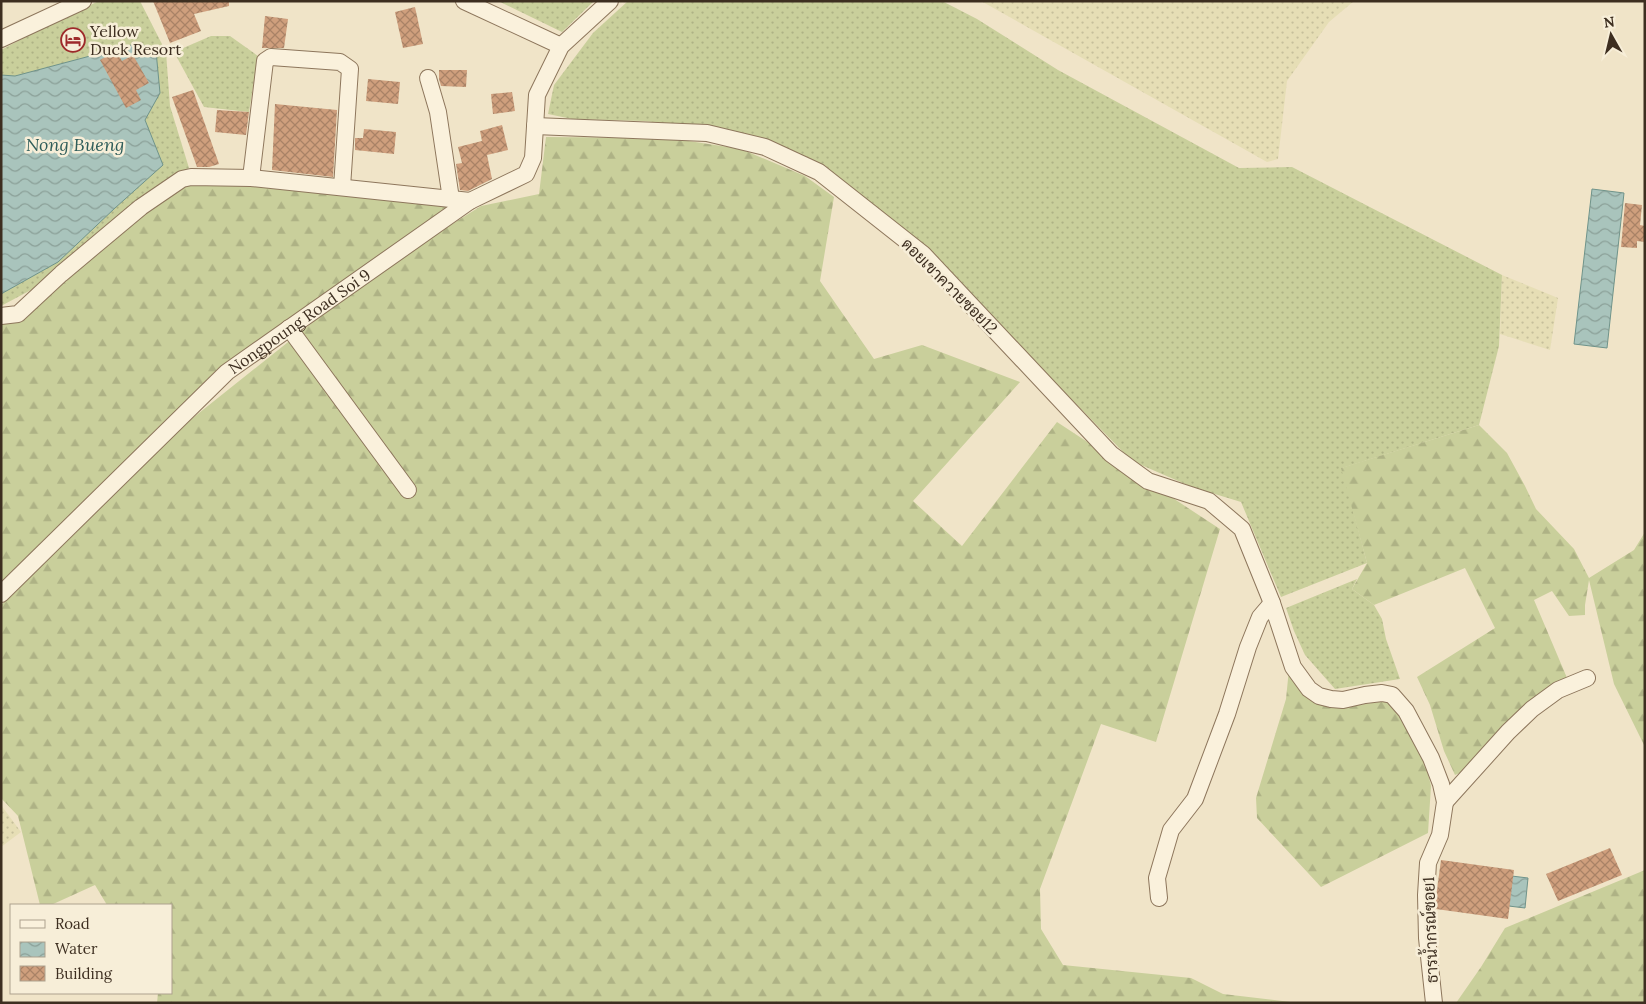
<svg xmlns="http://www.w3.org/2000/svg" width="1646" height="1004" font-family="Lora,Sarabun,serif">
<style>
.farmland{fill:url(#farmland-dots)}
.grass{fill:url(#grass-dots)}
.forest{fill:url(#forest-firs)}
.water{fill:url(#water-waves);stroke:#6f938a}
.building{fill:url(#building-cross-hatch)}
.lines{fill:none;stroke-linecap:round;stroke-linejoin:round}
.minor-casing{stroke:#8d765c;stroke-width:18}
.minor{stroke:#faf1dc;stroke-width:16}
.labels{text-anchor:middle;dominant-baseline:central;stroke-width:5;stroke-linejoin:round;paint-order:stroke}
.poi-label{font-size:16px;fill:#3d2e20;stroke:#f7eed8;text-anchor:start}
.street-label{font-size:16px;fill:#3d2e20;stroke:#f7eed8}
.water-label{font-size:18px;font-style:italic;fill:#2f5d5a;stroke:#f7eed8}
</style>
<defs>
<pattern id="farmland-dots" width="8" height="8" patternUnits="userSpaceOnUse" patternTransform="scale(1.25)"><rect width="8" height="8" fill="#e6deb5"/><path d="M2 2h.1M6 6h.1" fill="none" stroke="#c6bf9b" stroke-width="1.8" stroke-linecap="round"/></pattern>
<pattern id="grass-dots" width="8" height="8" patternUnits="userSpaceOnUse" patternTransform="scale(1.25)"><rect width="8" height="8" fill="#c9cf9b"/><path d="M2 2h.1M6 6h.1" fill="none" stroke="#aeb285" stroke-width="1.8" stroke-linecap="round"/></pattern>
<pattern id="forest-firs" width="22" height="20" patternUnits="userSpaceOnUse" patternTransform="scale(1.25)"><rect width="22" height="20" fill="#c9cf9b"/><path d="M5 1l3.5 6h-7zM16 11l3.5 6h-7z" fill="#aeb285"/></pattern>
<pattern id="water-waves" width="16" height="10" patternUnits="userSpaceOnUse" patternTransform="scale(1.25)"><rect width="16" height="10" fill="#a9c4bc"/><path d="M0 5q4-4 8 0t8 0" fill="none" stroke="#8ba098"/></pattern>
<pattern id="building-cross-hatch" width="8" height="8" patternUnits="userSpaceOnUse" patternTransform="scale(1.25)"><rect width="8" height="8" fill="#cf9f7d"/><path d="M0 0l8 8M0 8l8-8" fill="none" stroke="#a98266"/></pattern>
</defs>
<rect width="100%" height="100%" fill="#f0e4c8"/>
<g class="farmland">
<path d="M 981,1 L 1354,1 L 1329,22 L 1287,81 L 1278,159 L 1267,162 Z"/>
<path d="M 1502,275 L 1558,298 L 1550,350 L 1500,334 Z"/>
<path d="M 1,805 L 21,832 L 1,847 Z"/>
</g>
<g class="grass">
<path d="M 99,1 L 140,1 L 166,52 L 170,106 L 189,168 L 185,170 L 61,274 L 1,306 L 1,50 L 54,22 Z"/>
<path d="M 498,1 L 594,1 L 562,32 Z"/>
<path d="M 628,1 L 942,1 L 977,19 L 1058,70 L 1239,168 L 1292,167 L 1502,275 L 1499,346 L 1479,425 L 1342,468 L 1367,563 L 1281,597 L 1241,502 L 1192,487 L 1132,461 L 1028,355 L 848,186 L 717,128 L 643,121 L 572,119 L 548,114 L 554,85 L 593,33 Z"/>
<path d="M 211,36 L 230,36 L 258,56 L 249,112 L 204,107 L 174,52 Z"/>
<path d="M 1357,579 L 1352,589 L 1374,605 L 1382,619 L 1386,639 L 1400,679 L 1335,689 L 1305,655 L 1294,631 L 1286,608 Z"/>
</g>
<g class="forest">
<path d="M 546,137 L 669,138 L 741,149 L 805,176 L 834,197 L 820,281 L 874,359 L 922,345 L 1020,382 L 913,501 L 962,546 L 1057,422 L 1220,529 L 1156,742 L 1101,724 L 1040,889 L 1041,929 L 1063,965 L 1191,978 L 1223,994 L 1299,1003 L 157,1003 L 158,993 L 171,993 L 171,905 L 107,905 L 95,885 L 51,905 L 40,905 L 18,816 L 1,798 L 1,605 L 189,421 L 332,307 L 414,248 L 481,206 L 539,194 Z"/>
<path d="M 191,177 L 470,201 L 227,372 L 1,594 L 1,319 Z"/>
<path d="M 1479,425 L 1507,453 L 1525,486 L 1536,509 L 1574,549 L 1589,578 L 1634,550 L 1645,532 L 1645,747 L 1614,684 L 1589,580 L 1585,605 L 1585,615 L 1569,616 L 1552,591 L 1534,600 L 1570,685 L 1472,768 L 1455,775 L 1444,751 L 1430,705 L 1417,677 L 1495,628 L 1465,568 L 1374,605 L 1352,589 L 1367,563 L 1341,468 Z"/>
<path d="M 1289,669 L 1303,694 L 1351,706 L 1386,701 L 1401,711 L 1426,765 L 1431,786 L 1428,833 L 1321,887 L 1257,818 L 1256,798 L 1286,699 Z"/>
<path d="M 1645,870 L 1645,1003 L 1456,1003 L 1481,967 L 1505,928 Z"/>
</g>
<g class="water">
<path d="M 139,43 L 156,51 L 160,93 L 145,120 L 163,165 L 115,208 L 58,262 L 1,294 L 1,75 L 15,76 Z"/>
<path d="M 1592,189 L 1624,193 L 1607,348 L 1574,344 Z"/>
<path d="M 1446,868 L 1528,878 L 1525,908 L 1443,898 Z"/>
</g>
<g class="building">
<path d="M 153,1 L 229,1 L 229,6 L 194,14 L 201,31 L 170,43 Z"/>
<path d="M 415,7 L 423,44 L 403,48 L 395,12 Z"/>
<path d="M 265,16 L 288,19 L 284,48 L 262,48 Z"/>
<path d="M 116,51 L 122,61 L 133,55 L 149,83 L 136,90 L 141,100 L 126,108 L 100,60 Z"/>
<path d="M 439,70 L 467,70 L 466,87 L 441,86 L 439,79 Z"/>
<path d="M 368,79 L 400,82 L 398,104 L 366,101 Z"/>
<path d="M 193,90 L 219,164 L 209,167 L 197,167 L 172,97 Z"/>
<path d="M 512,92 L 515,111 L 493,114 L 491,94 Z"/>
<path d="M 275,104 L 337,110 L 333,177 L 272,170 Z"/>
<path d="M 217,110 L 249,112 L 246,135 L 215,132 Z"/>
<path d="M 502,125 L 508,150 L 487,155 L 492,179 L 468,191 L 460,190 L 456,164 L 462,163 L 458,147 L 482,141 L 480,131 Z"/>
<path d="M 364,129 L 396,132 L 394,154 L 355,150 L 355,138 L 363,138 Z"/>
<path d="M 1625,203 L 1642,205 L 1640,225 L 1645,226 L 1645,242 L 1637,241 L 1637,248 L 1621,247 Z"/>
<path d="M 1610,848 L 1622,875 L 1558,901 L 1546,874 Z"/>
<path d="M 1441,860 L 1514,870 L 1508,919 L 1436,909 L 1436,897 Z"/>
</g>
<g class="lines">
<g class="minor-casing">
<g id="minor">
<path d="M 464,1 L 561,46"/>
<path d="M 1,39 L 83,1"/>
<path d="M 428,78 L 438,112 L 451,199"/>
<path d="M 535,126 L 707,133 L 765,147 L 819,172 L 923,254 L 1111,454 L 1148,481 L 1209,501 L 1242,529 L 1272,603 L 1293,667 L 1309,689 L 1319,696 L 1331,699 L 1343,700 L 1365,695 L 1382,693 L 1392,695 L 1406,711 L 1431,758 L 1441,784 L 1445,802 L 1440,835 L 1428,863 L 1426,895 L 1427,938 L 1434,1003"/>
<path d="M 251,178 L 265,61 L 271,57 L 340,62 L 350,69 L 342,187"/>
<path d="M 1,316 L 18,314 L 61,274 L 141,207 L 182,179 L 191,177 L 251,178 L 470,201"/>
<path d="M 289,328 L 408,490"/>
<path id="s1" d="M 1,594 L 227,372 L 470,201 L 526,174 L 533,158 L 537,95 L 561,46 L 610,1"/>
<path d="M 1445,802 L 1508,732 L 1532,709 L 1558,690 L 1587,678"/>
<path d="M 1159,898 L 1157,878 L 1171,830 L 1195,799 L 1227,714 L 1248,647 L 1260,617 L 1272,603"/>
</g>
</g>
<use href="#minor" class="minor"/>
</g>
<defs>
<g id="hotel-ring" transform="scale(1.25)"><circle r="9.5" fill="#f7eed8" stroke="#9e2a2b" stroke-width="1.5"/><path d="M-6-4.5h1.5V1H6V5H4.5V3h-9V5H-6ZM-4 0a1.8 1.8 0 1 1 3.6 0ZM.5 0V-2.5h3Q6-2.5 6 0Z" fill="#9e2a2b"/></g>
</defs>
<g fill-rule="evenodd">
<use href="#hotel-ring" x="73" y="40"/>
</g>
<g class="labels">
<g class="poi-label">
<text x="90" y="31">Yellow<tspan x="90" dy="18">Duck Resort</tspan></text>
</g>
<g class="street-label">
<text transform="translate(950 286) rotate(45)">ดอยเขาควายซอย12</text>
<text stroke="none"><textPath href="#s1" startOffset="405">Nongpoung Road Soi 9</textPath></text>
<text transform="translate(1430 930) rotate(-92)">ธารน้ำกรณ์ซอย1</text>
</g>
<g class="water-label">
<text x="75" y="144">Nong Bueng</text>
</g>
</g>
<rect width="1646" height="1004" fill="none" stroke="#3d2e20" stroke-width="5"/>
<rect x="10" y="904" width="162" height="90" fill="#f7eed8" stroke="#ada18e"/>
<rect x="20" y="920" width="25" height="8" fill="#faf1dc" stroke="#ada18e"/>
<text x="55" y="929" font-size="15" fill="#3d2e20">Road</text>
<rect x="20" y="942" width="25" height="15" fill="url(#water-waves)" stroke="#ada18e"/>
<text x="55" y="954" font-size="15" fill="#3d2e20">Water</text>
<rect x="20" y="966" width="25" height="15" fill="url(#building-cross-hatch)" stroke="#ada18e"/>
<text x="55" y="979" font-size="15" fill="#3d2e20">Building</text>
<g transform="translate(1611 35) rotate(352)" stroke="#f7eed8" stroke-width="4" paint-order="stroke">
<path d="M0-4L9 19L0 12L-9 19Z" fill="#3d2e20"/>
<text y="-8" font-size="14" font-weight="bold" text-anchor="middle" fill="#3d2e20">N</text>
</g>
</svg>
